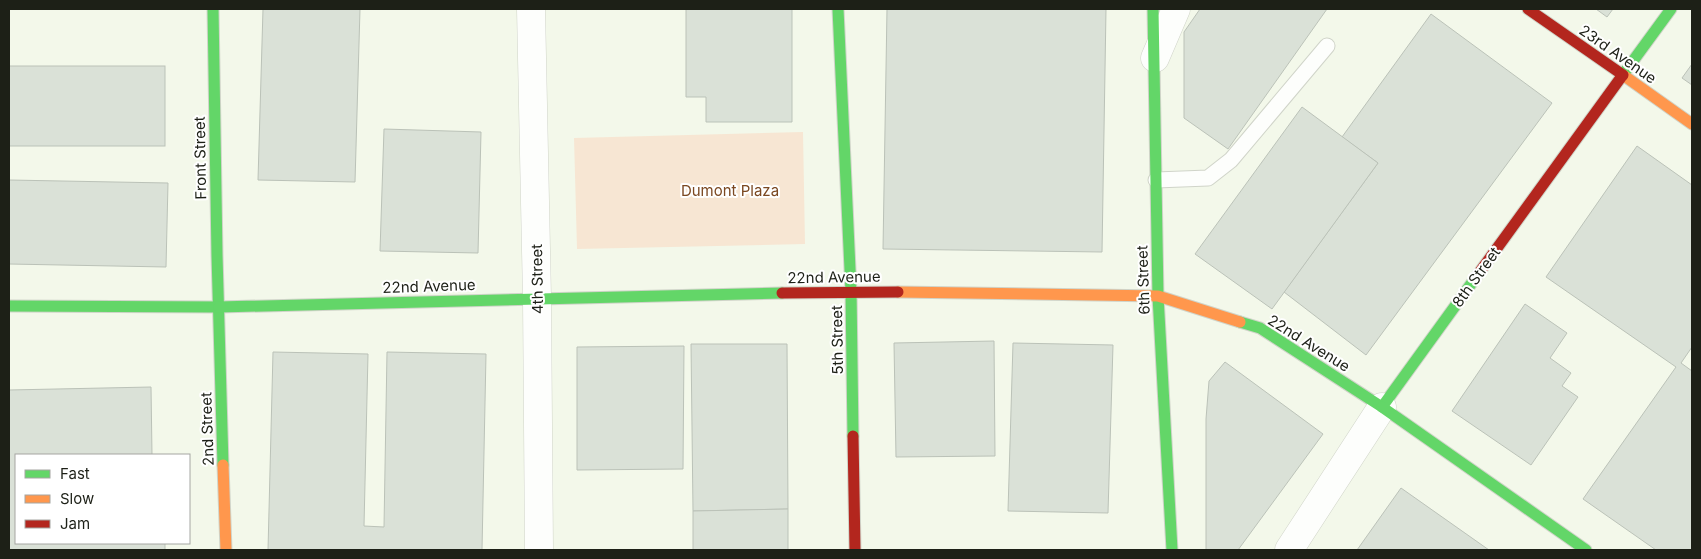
<svg xmlns="http://www.w3.org/2000/svg" width="1701" height="559" font-family="Inter,sans-serif">
<style>
.green{fill:#f7e6d3}
.building{fill:#dae1d7;stroke:#bbc2b8}
.lines{fill:none;stroke-linecap:round;stroke-linejoin:round}
.lane-casing{stroke:#d0d4c9;stroke-width:17}
.street-casing{stroke:#d0d4c9;stroke-width:29}
.fast-casing{stroke:#d0d4c9;stroke-width:13}
.slow-casing{stroke:#d0d4c9;stroke-width:13}
.jam-casing{stroke:#d0d4c9;stroke-width:13}
.lane{stroke:#fdfefc;stroke-width:15}
.street{stroke:#fdfefc;stroke-width:28}
.fast{stroke:#63d668;stroke-width:11}
.slow{stroke:#ff974d;stroke-width:11}
.jam{stroke:#b3261e;stroke-width:11}
.labels{text-anchor:middle;dominant-baseline:central;stroke-width:4;stroke-linejoin:round;paint-order:stroke}
.street-label{font-size:15px;fill:#1d2017;stroke:#fff}
.park-label{font-size:15px;fill:#7b4821;stroke:#fff}
</style>
<rect width="100%" height="100%" fill="#f3f8ea"/>
<path class="green" d="M 803,132 L 805,244 L 577,249 L 574,138 Z"/>
<g class="building">
<path d="M 263,9 L 360,9 L 355,182 L 258,180 Z"/>
<path d="M 686,9 L 792,9 L 792,122 L 706,122 L 706,97 L 686,97 Z"/>
<path d="M 887,9 L 1106,9 L 1102,252 L 883,249 Z"/>
<path d="M 1200,9 L 1327,9 L 1228,149 L 1184,118 L 1184,32 Z"/>
<path d="M 1596,9 L 1613,9 L 1607,17 Z"/>
<path d="M 1431,14 L 1552,103 L 1366,355 L 1284,292 L 1378,163 L 1342,137 Z"/>
<path d="M 1692,64 L 1692,85 L 1682,78 Z"/>
<rect x="9" y="66" width="156" height="80"/>
<path d="M 1302,107 L 1378,163 L 1272,309 L 1195,254 Z"/>
<path d="M 384,129 L 481,132 L 478,253 L 380,251 Z"/>
<path d="M 1637,146 L 1692,185 L 1692,347 L 1681,363 L 1692,371 L 1692,550 L 1656,550 L 1583,499 L 1676,367 L 1546,277 Z"/>
<path d="M 9,180 L 168,183 L 166,267 L 9,264 Z"/>
<path d="M 1525,304 L 1567,333 L 1550,358 L 1571,373 L 1562,386 L 1578,397 L 1531,465 L 1452,411 Z"/>
<path d="M 994,341 L 995,456 L 896,457 L 894,343 Z"/>
<path d="M 1013,343 L 1113,345 L 1108,513 L 1008,511 Z"/>
<path d="M 691,344 L 787,344 L 788,509 L 693,511 Z"/>
<path d="M 684,346 L 683,469 L 577,470 L 577,347 Z"/>
<path d="M 273,352 L 368,354 L 364,526 L 384,527 L 387,352 L 486,354 L 482,550 L 268,550 Z"/>
<path d="M 1225,362 L 1323,434 L 1238,550 L 1206,550 L 1206,419 L 1209,381 Z"/>
<path d="M 151,387 L 152,455 L 16,455 L 16,543 L 165,543 L 165,550 L 9,550 L 9,390 Z"/>
<path d="M 1401,488 L 1489,550 L 1357,550 Z"/>
<path d="M 788,509 L 788,550 L 693,550 L 693,511 Z"/>
</g>
<g class="lines">
<g class="lane-casing">
<path id="lane" d="M 1156,180 L 1208,178 L 1231,160 L 1327,46"/>
</g>
<g class="street-casing">
<g id="street">
<path d="M 531,9 L 537,298 L 539,550"/>
<path d="M 1155,58 L 1176,9"/>
<path d="M 1289,550 L 1382,407"/>
</g>
</g>
<g class="fast-casing">
<g id="fast">
<path d="M 213,9 L 217,255 L 223,465"/>
<path d="M 838,9 L 851,291 L 853,436"/>
<path d="M 1153,9 L 1158,296 L 1172,550"/>
<path d="M 1622,76 L 1671,9"/>
<path d="M 9,306 L 219,307"/>
<path d="M 219,307 L 782,293"/>
<path d="M 1240,322 L 1260,328 L 1382,407 L 1479,273"/>
<path d="M 1382,407 L 1586,550"/>
</g>
</g>
<g class="slow-casing">
<g id="slow">
<path d="M 1623,75 L 1692,124"/>
<path d="M 898,292 L 1158,296 L 1240,322"/>
<path d="M 223,465 L 226,550"/>
</g>
</g>
<g class="jam-casing">
<g id="jam">
<path d="M 1528,9 L 1623,75"/>
<path d="M 1479,273 L 1622,76"/>
<path d="M 782,293 L 898,292"/>
<path d="M 853,436 L 855,550"/>
</g>
</g>
<use href="#lane" class="lane"/>
<use href="#street" class="street"/>
<use href="#fast" class="fast"/>
<use href="#slow" class="slow"/>
<use href="#jam" class="jam"/>
</g>
<g class="labels">
<g class="street-label">
<text transform="translate(1618 54) rotate(35)">23rd Avenue</text>
<text transform="translate(200 158) rotate(-91)">Front Street</text>
<text transform="translate(834 277) rotate(-1)">22nd Avenue</text>
<text transform="translate(1476 277) rotate(-54)">8th Street</text>
<text transform="translate(537 279) rotate(-91)">4th Street</text>
<text transform="translate(1143 280) rotate(-92)">6th Street</text>
<text transform="translate(429 286) rotate(-2)">22nd Avenue</text>
<text transform="translate(837 340) rotate(-91)">5th Street</text>
<text transform="translate(1309 343) rotate(32)">22nd Avenue</text>
<text transform="translate(207 429) rotate(-92)">2nd Street</text>
</g>
<g class="park-label">
<text x="730" y="190">Dumont Plaza</text>
</g>
</g>
<rect width="1701" height="559" fill="none" stroke="#1d2017" stroke-width="20"/>
<rect x="15" y="454" width="175" height="90" fill="#ffffff" stroke="#a5a6a2"/>
<rect x="25" y="470" width="25" height="8" fill="#63d668" stroke="#a5a6a2"/>
<text x="60" y="479" font-size="15" fill="#1d2017">Fast</text>
<rect x="25" y="495" width="25" height="8" fill="#ff974d" stroke="#a5a6a2"/>
<text x="60" y="504" font-size="15" fill="#1d2017">Slow</text>
<rect x="25" y="520" width="25" height="8" fill="#b3261e" stroke="#a5a6a2"/>
<text x="60" y="529" font-size="15" fill="#1d2017">Jam</text>
</svg>
